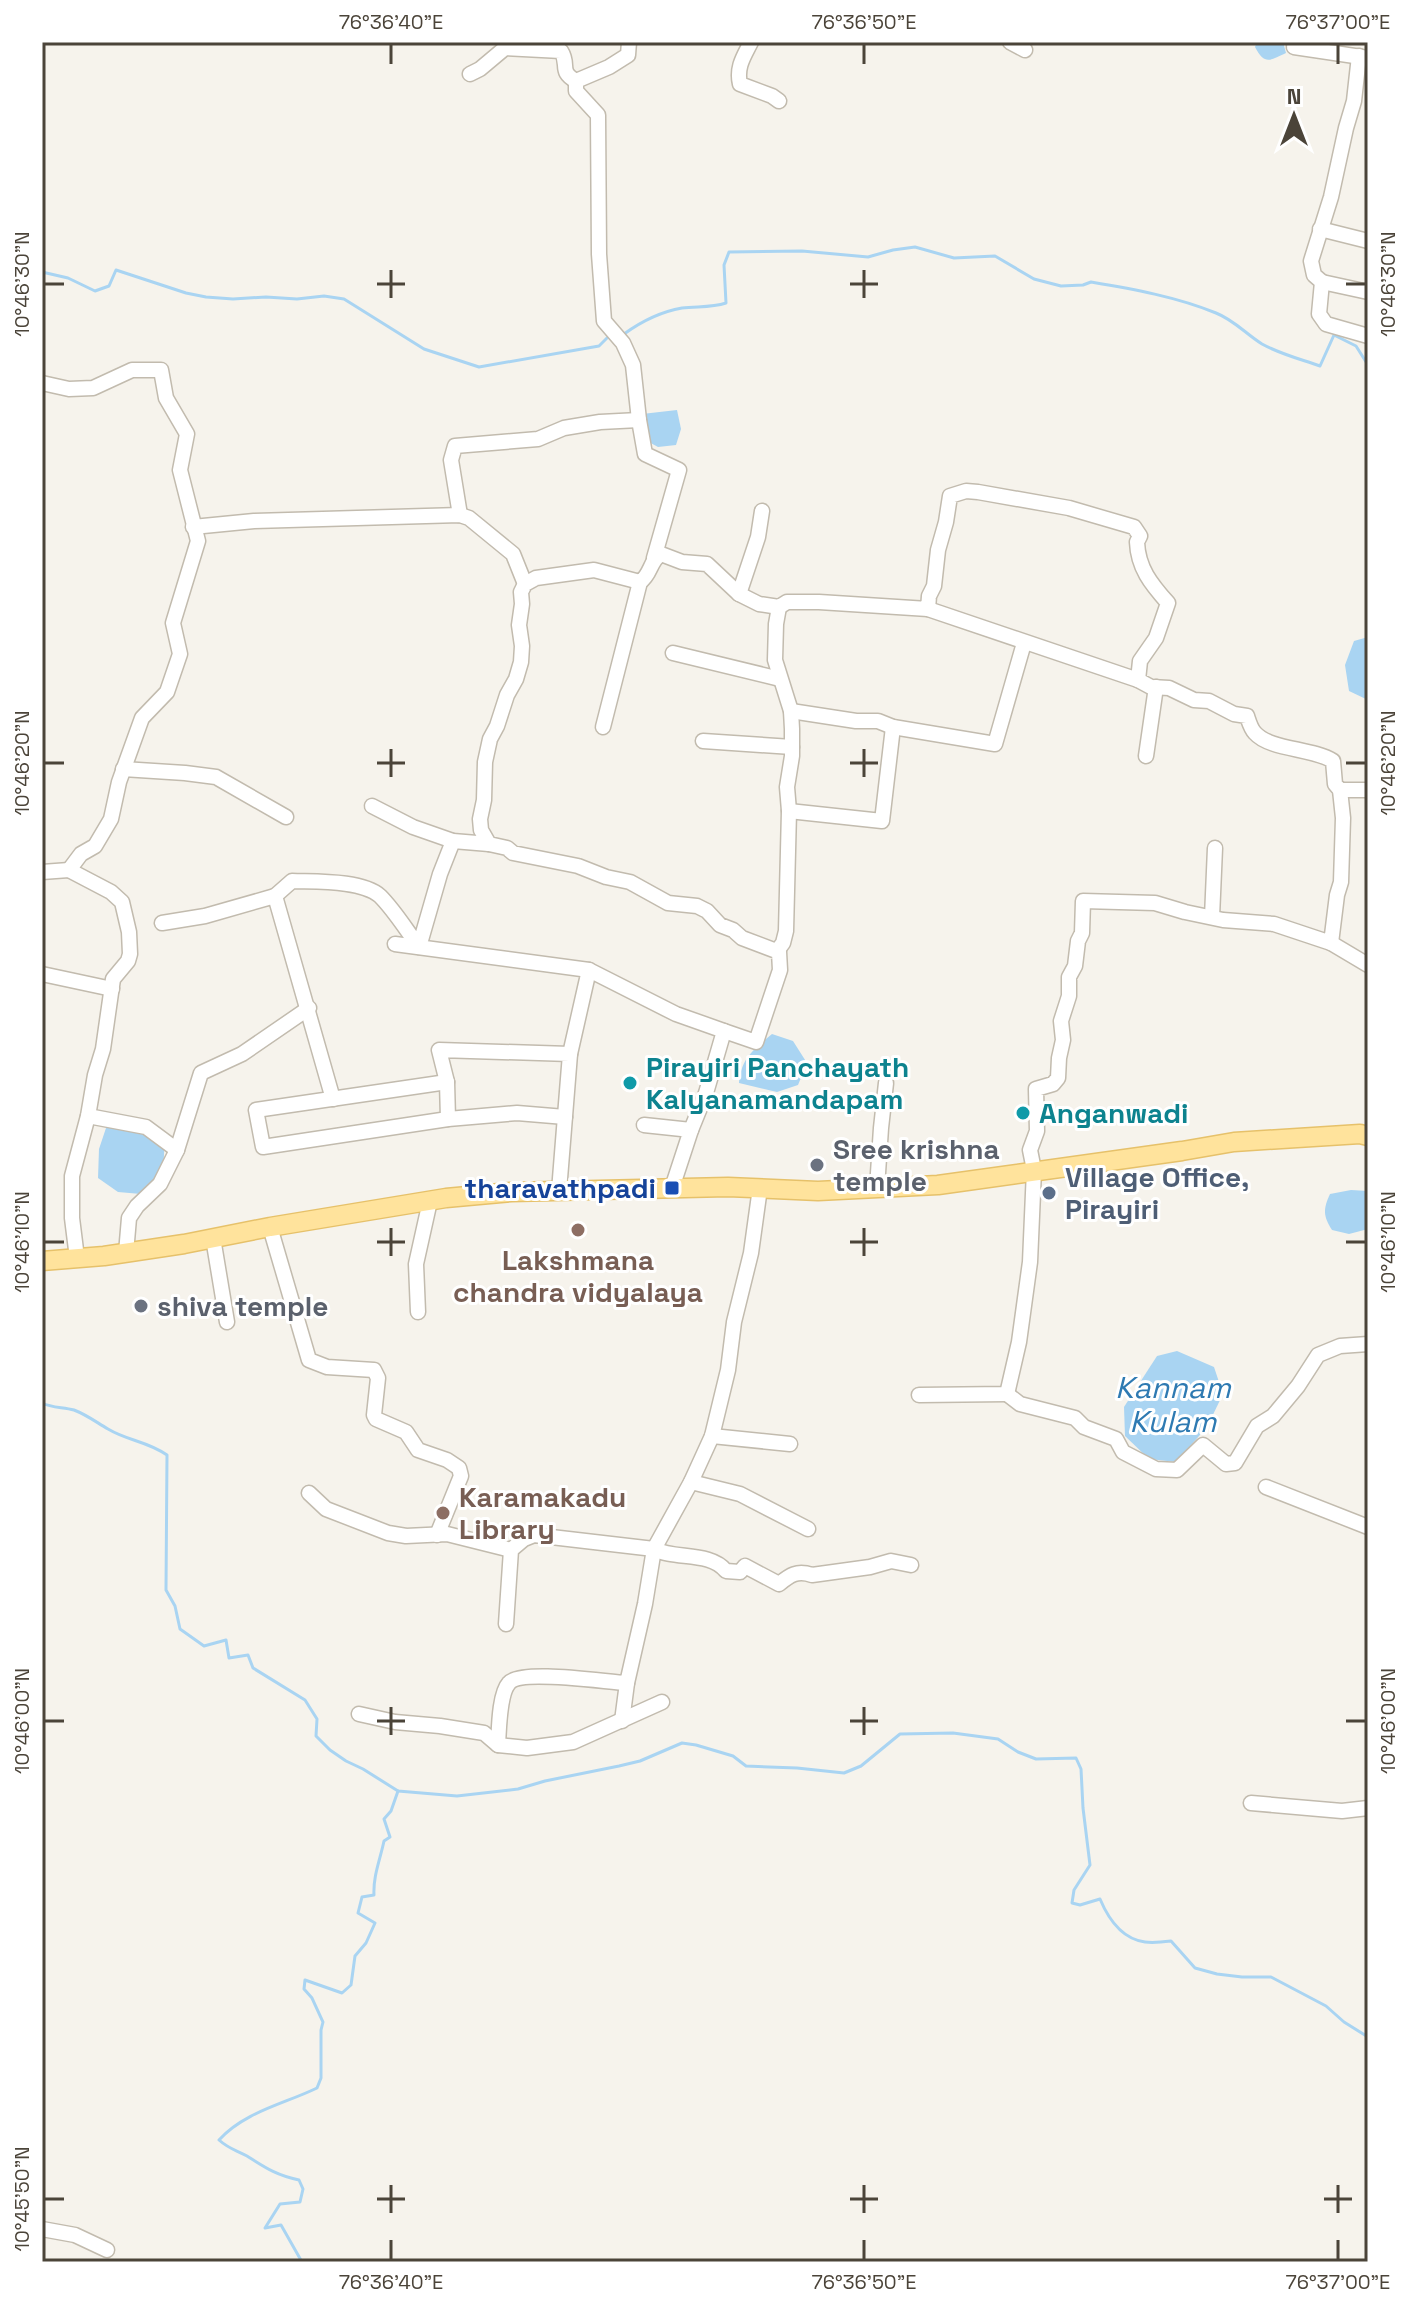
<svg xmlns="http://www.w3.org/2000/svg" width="1410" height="2304" font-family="'Space Grotesk',sans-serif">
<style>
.water{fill:#a9d4f2}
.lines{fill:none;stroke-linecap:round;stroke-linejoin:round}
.stream{stroke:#a9d4f2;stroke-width:3}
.minor-casing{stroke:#c2bbae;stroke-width:17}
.major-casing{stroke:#e6c16a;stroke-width:21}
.minor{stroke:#fff;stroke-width:14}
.major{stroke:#ffe39c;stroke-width:18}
.ticks{fill:none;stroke:#4b4439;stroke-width:3}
.culture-dot{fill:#0f9aa8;stroke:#fff;stroke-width:3}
.worship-dot{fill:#6b7280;stroke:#fff;stroke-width:3}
.transit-dot{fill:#1a4fb4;stroke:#fff;stroke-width:3}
.service-dot{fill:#5c6f8a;stroke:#fff;stroke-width:3}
.education-dot{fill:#8d6e63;stroke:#fff;stroke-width:3}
.labels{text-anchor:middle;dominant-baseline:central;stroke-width:6;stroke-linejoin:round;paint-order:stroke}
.culture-label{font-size:28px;font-weight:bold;fill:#0d838f;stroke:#fff;text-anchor:start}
.worship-label{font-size:28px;font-weight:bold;fill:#5b616d;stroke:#fff;text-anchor:start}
.service-label{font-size:28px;font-weight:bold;fill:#4e5e75;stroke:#fff;text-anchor:start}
.transit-label{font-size:28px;font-weight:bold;fill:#164399;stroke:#fff;text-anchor:end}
.education-label{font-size:28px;font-weight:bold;fill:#785e54;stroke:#fff}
.water-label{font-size:30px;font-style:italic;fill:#2e7ab2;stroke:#fff}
.neatline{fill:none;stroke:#4b4439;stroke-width:3}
.ticks-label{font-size:20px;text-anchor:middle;fill:#4b4439}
</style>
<rect width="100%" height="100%" fill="#f6f3ec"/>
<g class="water">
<path d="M 1257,42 L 1283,42 L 1286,53 C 1270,60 1265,66 1255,47 Z"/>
<path d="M 677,410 L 681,429 L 676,445 L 658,447 L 647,441 L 642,414 Z"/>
<path d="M 1368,637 L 1368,700 L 1349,691 L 1345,665 L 1354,641 Z"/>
<path d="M 772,1034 L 793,1041 L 807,1063 L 798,1085 L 777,1092 L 739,1083 C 741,1058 754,1049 772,1034 Z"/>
<path d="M 108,1122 L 165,1138 L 163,1171 L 141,1194 L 118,1192 L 98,1178 L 99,1149 Z"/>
<path d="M 1351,1190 L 1368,1191 L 1368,1229 L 1349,1234 L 1332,1230 C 1323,1216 1323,1209 1330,1194 Z"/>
<path d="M 1177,1351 L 1214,1367 L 1223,1394 L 1207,1427 L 1176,1462 L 1149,1459 L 1125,1436 L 1124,1407 L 1157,1356 Z"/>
</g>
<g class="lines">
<g class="stream">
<path d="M 42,272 L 68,278 L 95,291 L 109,286 L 116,270 L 186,293 L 206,297 L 233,299 L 266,297 L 297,299 L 324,296 L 344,299 L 424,349 L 479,367 L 599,346 L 607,338"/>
<path d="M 624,334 C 642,321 659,312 682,308 C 697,306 711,308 726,303 L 724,265 L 729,252 L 802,251 L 868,257 L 893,250 L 915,247 L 954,258 L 995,256 L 1034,279 L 1061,286 L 1083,285 L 1091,282 C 1133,289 1177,297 1216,313 C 1234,320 1246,334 1262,344 C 1280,354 1300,359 1320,366 L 1334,335 L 1356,346 L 1368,365"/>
<path d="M 42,1403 C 52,1408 63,1407 74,1410 C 87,1415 96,1422 108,1429 C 128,1441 147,1441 167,1455 L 166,1590 L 175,1606 L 180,1629 L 204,1646 L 226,1640 L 229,1658 L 248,1655 L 253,1668 L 305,1700 L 317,1719 L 316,1736 L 330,1750 L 346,1761 L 363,1769 L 398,1791 L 457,1796 L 518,1789 L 545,1781 L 619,1766 L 640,1761 L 682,1743 L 696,1745 L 733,1756 L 746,1766 L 797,1768 L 844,1773 L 861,1766 L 900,1734 L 953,1733 L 998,1739 L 1018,1752 L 1036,1759 L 1076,1758 L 1081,1769 L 1083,1808 L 1090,1865 L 1074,1890 L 1072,1903 L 1080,1905 L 1100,1899 C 1108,1918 1122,1939 1145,1942 C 1153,1943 1163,1942 1171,1941 L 1195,1968 L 1217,1974 L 1242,1977 L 1271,1977 L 1326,2006 L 1344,2022 L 1368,2037"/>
<path d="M 302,2262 L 281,2225 L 265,2228 L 280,2204 L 300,2202 L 303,2189 L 299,2180 C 276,2175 266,2168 247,2156 C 236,2150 229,2149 219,2140 C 244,2112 284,2104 317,2088 L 321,2078 L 321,2030 L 323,2022 L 312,1998 L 304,1989 L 305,1980 L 342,1993 L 351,1985 L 355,1956 L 366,1943 L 375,1923 L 358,1913 L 362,1897 L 374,1895 C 373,1876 380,1860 384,1841 L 390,1837 L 384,1819 L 391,1811 L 398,1791"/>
</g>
<g class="minor-casing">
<g id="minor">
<path d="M 629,42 L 628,55 L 609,67 L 576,81 L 576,91 L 598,115 L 599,254 L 604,321 L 623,343 L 633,365 L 639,420 L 645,454 L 679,470 L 654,558"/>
<path d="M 751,42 C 744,56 736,67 740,84 L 772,96 L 779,101"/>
<path d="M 1010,42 L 1025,50"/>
<path d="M 1294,47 L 1368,58"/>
<path d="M 1359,56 L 1354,101 L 1346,128 L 1331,197 L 1311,261 L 1314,275 L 1322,282 L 1319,314 L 1326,324 L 1368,336"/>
<path d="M 470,74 L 480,69 L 505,48 L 561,51 C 570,65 558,71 576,81"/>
<path d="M 1320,229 L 1368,241"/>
<path d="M 1322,282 L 1368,292"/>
<path d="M 42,383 L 69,389 L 93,388 L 132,370 L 161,370 L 166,398 L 187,434 L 180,470 L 198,541 L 173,623 L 180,654 L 167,692 L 142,718 L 119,782 L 111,819 L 95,846 L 81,854 L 69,870 L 111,892 L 122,902 L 129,932 L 130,954 L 128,961 L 113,979 L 103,1049 L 95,1075 L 88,1116 L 72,1176 L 72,1218 L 77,1258"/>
<path d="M 460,515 L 451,460 L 455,446 L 538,439 L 564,428 L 600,422 L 639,420"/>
<path d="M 193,527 L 254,521 L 460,515 L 469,518 L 513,554 L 525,584"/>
<path d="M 739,594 L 758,537 L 762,511"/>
<path d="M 928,609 L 1138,680"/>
<path d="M 673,653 L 780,679"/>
<path d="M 791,711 L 856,721 L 878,721 L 893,727 L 995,744 L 1024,643"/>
<path d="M 603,727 L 640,582"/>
<path d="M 703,741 L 792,747"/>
<path d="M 1146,756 L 1156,687"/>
<path d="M 123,769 L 185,773 L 216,777 L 286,817"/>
<path d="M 1340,790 L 1368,790"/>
<path d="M 372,806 L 413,827 L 453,841 L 489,844"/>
<path d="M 789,811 L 882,821 L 893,727"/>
<path d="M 42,872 L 69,870"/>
<path d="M 275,896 L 292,881 C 315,882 362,880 380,896 C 395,911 407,931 419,947 L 440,874 L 453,841"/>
<path d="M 1212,917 L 1215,848"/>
<path d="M 162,923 L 205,916 L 275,896 L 333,1099"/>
<path d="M 1331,943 L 1368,965"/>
<path d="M 395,944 L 589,970 L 570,1054"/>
<path d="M 777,951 L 783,943 L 786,931 L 789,811 L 787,787 L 792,756 L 792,729 L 791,711 L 775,660 L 776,624 L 779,607"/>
<path d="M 589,970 L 676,1014 L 724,1031 L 706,1093 L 691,1130"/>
<path d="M 42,974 L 112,989"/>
<path d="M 724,1031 L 756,1042 L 780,970 L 779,952 L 742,938 L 733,930 L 720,925 L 707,911 L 697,906 L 668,903 L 630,882 L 606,877 L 578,866 L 513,853 L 507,848 L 489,844 L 481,830 L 480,819 L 484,800 L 485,762 L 490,739 L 497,726 L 507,695 L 516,679 L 521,662 L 522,646 L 519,625 L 522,604 L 521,592 L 525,584 L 536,578 L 594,570 L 640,582 C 651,575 650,560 661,554 L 682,562 L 707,564 L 739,594 L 759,604 L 779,607 L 787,602 L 819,602 L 928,609 L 929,596 L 934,586 L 938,550 L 946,522 L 950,496 L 966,491 L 978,492 L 1069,508 L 1134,527 L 1140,536 L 1137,542 C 1138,568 1151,584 1168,603 L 1156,638 L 1140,661 L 1138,680 L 1151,687 L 1169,688 L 1194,700 L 1209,701 L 1234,714 L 1247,716 C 1249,722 1251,729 1255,733 C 1270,750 1313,748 1333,761 L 1335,784 L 1340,790 L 1343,818 L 1341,882 L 1337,895 L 1331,943 L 1274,924 L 1223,920 L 1185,912 L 1155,903 L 1083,901 L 1082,933 L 1078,941 L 1075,966 L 1069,977 L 1069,996 L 1061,1021 L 1063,1040 L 1059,1058 L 1058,1078 L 1053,1084 L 1036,1089 L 1037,1131 L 1030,1150 L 1034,1170 L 1030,1262 L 1019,1342 L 1007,1394 L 919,1395"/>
<path d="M 447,1082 L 256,1110 L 263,1147 L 448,1119 L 517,1113 L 565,1117"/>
<path d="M 88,1116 L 146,1127 L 177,1150"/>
<path d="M 448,1119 L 447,1082 L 439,1050 L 570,1054 L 559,1191"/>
<path d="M 644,1125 L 691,1130 L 672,1188"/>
<path d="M 877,1188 L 881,1128 L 886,1083"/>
<path d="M 270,1227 L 309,1360 L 327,1367 L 374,1370 L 378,1378 L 374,1415 L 376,1419 L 406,1432 L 418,1450 L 447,1460 L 459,1468 L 461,1476 L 437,1535"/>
<path d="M 213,1238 L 227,1322"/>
<path d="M 126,1253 L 129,1218 L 137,1206 L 160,1184 L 177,1150 L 201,1073 L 242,1054 L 309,1008"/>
<path d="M 418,1312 L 416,1264 L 430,1201"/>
<path d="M 1007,1394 L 1020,1404 L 1075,1418 L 1084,1427 L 1116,1439 L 1123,1452 L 1156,1469 L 1177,1470 L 1203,1445 L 1226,1464 L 1235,1463 L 1257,1426 L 1273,1416 L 1298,1386 L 1318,1355 L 1340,1346 L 1368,1344"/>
<path d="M 712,1436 L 790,1444"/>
<path d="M 691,1482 L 740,1494 L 808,1529"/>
<path d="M 1266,1487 L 1368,1527"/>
<path d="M 309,1493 L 326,1509 L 388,1533 L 406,1536 L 447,1534 L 511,1550"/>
<path d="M 506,1624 L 511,1550 L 524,1539 L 534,1535 L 654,1549 C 675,1560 710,1551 726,1571 L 740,1572 L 745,1566 L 779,1584 C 790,1575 797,1570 812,1575 L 870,1567 L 891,1561 L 911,1565"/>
<path d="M 359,1714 L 395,1722 L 440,1726 L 484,1733 L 498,1745 L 527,1748 L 573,1742 L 662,1702"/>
<path d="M 622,1721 L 627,1683"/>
<path d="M 498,1745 C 499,1730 499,1694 509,1683 C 521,1669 605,1682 627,1683 L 645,1604 L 654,1549 L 691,1482 L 712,1436 L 728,1370 L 734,1322 L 751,1253 L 760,1188"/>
<path d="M 1251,1803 L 1342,1811 L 1368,1808"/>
<path d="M 42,2229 L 75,2235 L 107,2250"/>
</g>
</g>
<g class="major-casing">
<path id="major" d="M 42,1261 L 104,1256 L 184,1244 L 270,1227 L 446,1198 L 511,1192 L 728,1187 L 818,1191 L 938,1185 L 1182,1151 L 1234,1142 L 1360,1134 L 1368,1136"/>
</g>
<use href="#minor" class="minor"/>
<use href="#major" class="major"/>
</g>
<path class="ticks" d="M 391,44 L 391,64M 864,44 L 864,64M 1338,44 L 1338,64M 391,270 L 391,298M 864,270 L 864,298M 44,284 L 64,284M 377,284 L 405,284M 850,284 L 878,284M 1346,284 L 1366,284M 391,749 L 391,777M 864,749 L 864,777M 44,763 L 64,763M 377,763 L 405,763M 850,763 L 878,763M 1346,763 L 1366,763M 391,1228 L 391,1256M 864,1228 L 864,1256M 44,1242 L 64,1242M 377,1242 L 405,1242M 850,1242 L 878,1242M 1346,1242 L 1366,1242M 391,1707 L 391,1735M 864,1707 L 864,1735M 44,1721 L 64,1721M 377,1721 L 405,1721M 850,1721 L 878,1721M 1346,1721 L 1366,1721M 391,2185 L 391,2213M 864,2185 L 864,2213M 1338,2185 L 1338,2213M 44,2199 L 64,2199M 377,2199 L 405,2199M 850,2199 L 878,2199M 1324,2199 L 1352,2199M 391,2240 L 391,2260M 864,2240 L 864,2260M 1338,2240 L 1338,2260"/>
<g class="culture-dot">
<circle cx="630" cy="1083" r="8"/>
<circle cx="1023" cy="1113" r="8"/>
</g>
<g class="worship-dot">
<circle cx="817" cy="1165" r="8"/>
<circle cx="141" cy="1306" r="8"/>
</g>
<rect class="transit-dot" x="664" y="1180" width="16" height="16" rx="4"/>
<circle class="service-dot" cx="1049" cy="1193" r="8"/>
<g class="education-dot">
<circle cx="578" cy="1230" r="8"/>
<circle cx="443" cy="1513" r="8"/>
</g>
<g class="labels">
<g class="culture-label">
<text x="646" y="1067">Pirayiri Panchayath<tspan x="646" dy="32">Kalyanamandapam</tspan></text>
<text x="1039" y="1113">Anganwadi</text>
</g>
<g class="worship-label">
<text x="833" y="1149">Sree krishna<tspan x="833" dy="32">temple</tspan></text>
<text x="157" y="1306">shiva temple</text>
</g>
<g class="service-label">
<text x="1065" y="1177">Village Office,<tspan x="1065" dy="32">Pirayiri</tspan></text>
</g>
<g class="transit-label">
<text x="656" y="1188">tharavathpadi</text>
</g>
<g class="education-label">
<text x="578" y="1260">Lakshmana<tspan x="578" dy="32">chandra vidyalaya</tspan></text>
<text x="459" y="1497" text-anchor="start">Karamakadu<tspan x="459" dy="32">Library</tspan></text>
</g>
<g class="water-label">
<text x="1173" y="1387">Kannam<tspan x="1173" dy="34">Kulam</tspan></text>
</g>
</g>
<rect width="1410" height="2304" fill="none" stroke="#ffffff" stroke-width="88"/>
<g transform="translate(1294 116)" stroke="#ffffff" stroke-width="6" paint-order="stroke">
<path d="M0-6L14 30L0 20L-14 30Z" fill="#4b4439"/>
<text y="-12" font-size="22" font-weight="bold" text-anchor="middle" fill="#4b4439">N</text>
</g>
<rect x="44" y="44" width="1322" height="2216" class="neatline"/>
<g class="ticks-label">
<text x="391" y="29">76°36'40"E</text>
<text x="864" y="29">76°36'50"E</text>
<text x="1338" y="29">76°37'00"E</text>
<text transform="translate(22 284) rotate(-90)" y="7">10°46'30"N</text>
<text transform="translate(1388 284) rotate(-90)" y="7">10°46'30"N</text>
<text transform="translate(22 763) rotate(-90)" y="7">10°46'20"N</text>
<text transform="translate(1388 763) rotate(-90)" y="7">10°46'20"N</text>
<text transform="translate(22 1242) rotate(-90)" y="7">10°46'10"N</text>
<text transform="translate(1388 1242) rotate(-90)" y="7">10°46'10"N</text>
<text transform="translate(22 1721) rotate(-90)" y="7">10°46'00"N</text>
<text transform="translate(1388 1721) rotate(-90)" y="7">10°46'00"N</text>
<text transform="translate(22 2199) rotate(-90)" y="7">10°45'50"N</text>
<text x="391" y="2289">76°36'40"E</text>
<text x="864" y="2289">76°36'50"E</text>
<text x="1338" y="2289">76°37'00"E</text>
</g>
</svg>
